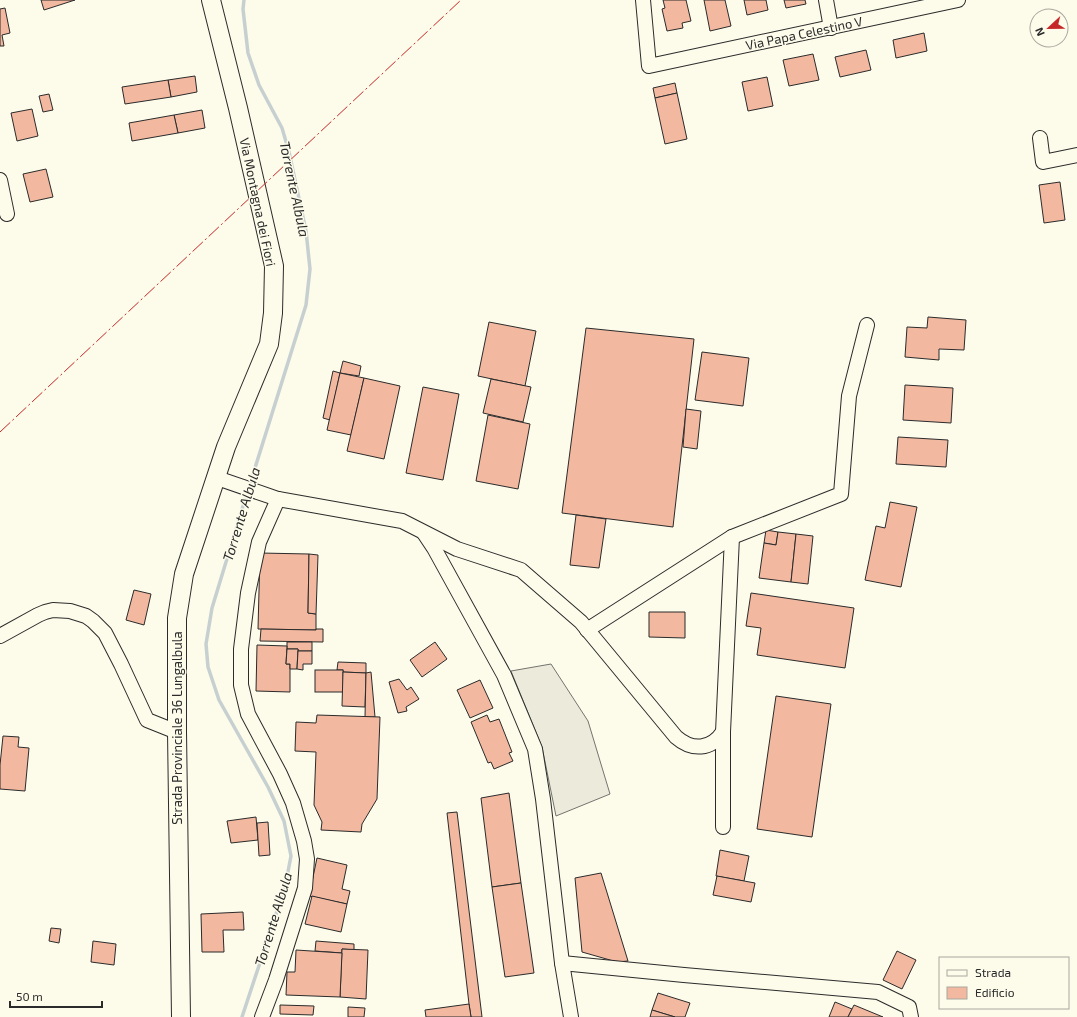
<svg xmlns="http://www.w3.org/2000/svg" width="1077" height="1017" font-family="'Exo 2',sans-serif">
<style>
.parking{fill:#eceadb;stroke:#74746e}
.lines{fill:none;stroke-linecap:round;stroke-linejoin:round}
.stream{stroke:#c7d0d0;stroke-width:3.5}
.building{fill:#f2b8a0;stroke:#2b2b2b}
.minor-casing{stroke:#2b2b2b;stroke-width:16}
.major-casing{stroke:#2b2b2b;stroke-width:20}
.minor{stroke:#fdfbea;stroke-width:14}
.major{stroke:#fdfbea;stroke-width:18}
.power{stroke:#c62828;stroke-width:1;stroke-dasharray:14 3 2 3;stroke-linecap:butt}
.labels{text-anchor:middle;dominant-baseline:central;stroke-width:3;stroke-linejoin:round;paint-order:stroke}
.street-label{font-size:13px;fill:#2b2b2b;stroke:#fdfbea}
.water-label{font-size:14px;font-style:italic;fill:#2b2b2b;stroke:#fdfbea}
</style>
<rect width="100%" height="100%" fill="#fdfbea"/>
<path class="parking" d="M 551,664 L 588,721 L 610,794 L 556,816 L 542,747 L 511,671 Z"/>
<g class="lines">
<g class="stream">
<path d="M 244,0 L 243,9 L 248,53 L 259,85 L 282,128 L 289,152 L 306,231 L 310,269 L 306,305 L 249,487"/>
<path d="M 242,1017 L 285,887 L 291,856 L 284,821 L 268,787 L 219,700 L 208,667 L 206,644 L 212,608 L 247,493"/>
</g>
</g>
<g class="building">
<path d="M 41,0 L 75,0 L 44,10 Z"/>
<path d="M 663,0 L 686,0 L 691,21 L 682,23 L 683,28 L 667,31 L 662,9 L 665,8 Z"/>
<path d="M 704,0 L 725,0 L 731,26 L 710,31 Z"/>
<path d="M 744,0 L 766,0 L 768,10 L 747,15 Z"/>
<path d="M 784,0 L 805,0 L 806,4 L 786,8 Z"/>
<path d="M 5,8 L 10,33 L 2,35 L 4,46 L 0,46 L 0,9 Z"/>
<path d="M 924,33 L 927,51 L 896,58 L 893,40 Z"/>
<path d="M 866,50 L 871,70 L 840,77 L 835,57 Z"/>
<path d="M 813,54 L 819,80 L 789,86 L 783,60 Z"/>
<path d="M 195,76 L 197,92 L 171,97 L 168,80 Z"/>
<path d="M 767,77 L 773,106 L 748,111 L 742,82 Z"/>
<path d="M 168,80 L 171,97 L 125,104 L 122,87 Z"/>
<path d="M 675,83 L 677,93 L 655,98 L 653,88 Z"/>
<path d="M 677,93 L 687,139 L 665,144 L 655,98 Z"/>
<path d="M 49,94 L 53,110 L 43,112 L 39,96 Z"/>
<path d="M 32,109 L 38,136 L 17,141 L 11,113 Z"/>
<path d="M 202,110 L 205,128 L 178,133 L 174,115 Z"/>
<path d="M 174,115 L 178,133 L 132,141 L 129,123 Z"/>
<path d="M 46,169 L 53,197 L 30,202 L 23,174 Z"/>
<path d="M 1060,182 L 1065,220 L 1044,223 L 1039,185 Z"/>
<path d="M 928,317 L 966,320 L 964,350 L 939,349 L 939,360 L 905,357 L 907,327 L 927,328 Z"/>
<path d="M 489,322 L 536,331 L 525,386 L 478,376 Z"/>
<path d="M 586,328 L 694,339 L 673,527 L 562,513 Z"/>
<path d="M 702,352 L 749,358 L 743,406 L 695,400 Z"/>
<path d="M 343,361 L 361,366 L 359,376 L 340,373 Z"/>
<path d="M 333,371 L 340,373 L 330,420 L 323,418 Z"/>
<path d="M 340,373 L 364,378 L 351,435 L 327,430 Z"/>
<path d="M 364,378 L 400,386 L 384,459 L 347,451 Z"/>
<path d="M 491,379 L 531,387 L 523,422 L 483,413 Z"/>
<path d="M 905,385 L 953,388 L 951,423 L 903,420 Z"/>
<path d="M 423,387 L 459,394 L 443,480 L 406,473 Z"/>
<path d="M 686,409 L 701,411 L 697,449 L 683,447 Z"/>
<path d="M 488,415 L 530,424 L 518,489 L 476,481 Z"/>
<path d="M 898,437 L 948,440 L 946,467 L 896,464 Z"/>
<path d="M 890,502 L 917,507 L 901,587 L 865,580 L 876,526 L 885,528 Z"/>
<path d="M 576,515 L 606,519 L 599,568 L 570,565 Z"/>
<path d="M 766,530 L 778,532 L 776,545 L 764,543 Z"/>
<path d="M 778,532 L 796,534 L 791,582 L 759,578 L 764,543 L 776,545 Z"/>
<path d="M 796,534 L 813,536 L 808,584 L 791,582 Z"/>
<path d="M 260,553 L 309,554 L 308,613 L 316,614 L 316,630 L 258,629 Z"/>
<path d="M 309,554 L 318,555 L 316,614 L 308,613 Z"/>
<path d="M 134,590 L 151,594 L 144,625 L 126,620 Z"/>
<path d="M 751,593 L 854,608 L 845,668 L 757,655 L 761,628 L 746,626 Z"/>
<path d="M 649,612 L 685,612 L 685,638 L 649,637 Z"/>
<path d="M 261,629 L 316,630 L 316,629 L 323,629 L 323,642 L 260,641 Z"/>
<path d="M 287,642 L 312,642 L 312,651 L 298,651 L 298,649 L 287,649 Z"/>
<path d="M 435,642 L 447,659 L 422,677 L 410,660 Z"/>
<path d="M 257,645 L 287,646 L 286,664 L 290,664 L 290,692 L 256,691 Z"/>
<path d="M 287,649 L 298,649 L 297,669 L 290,669 L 290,664 L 286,664 Z"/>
<path d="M 298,651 L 312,651 L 312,664 L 303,664 L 303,670 L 297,669 Z"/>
<path d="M 338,662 L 366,663 L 366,673 L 343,672 L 343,670 L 337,670 Z"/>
<rect x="315" y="670" width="28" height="22"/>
<path d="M 343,672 L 366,673 L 365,707 L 342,706 Z"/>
<path d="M 371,672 L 375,717 L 365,717 L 366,673 Z"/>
<path d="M 399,679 L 407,690 L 411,687 L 419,699 L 406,707 L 407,711 L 398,713 L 389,682 Z"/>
<path d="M 480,680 L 493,708 L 470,718 L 457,690 Z"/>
<path d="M 776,696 L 831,704 L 812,837 L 757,829 Z"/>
<path d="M 317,715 L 380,717 L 377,799 L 362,824 L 361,832 L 321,830 L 322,822 L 314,805 L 316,752 L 295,751 L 296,722 L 316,723 Z"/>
<path d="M 487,715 L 490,722 L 499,719 L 512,752 L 509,753 L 513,761 L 494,769 L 491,762 L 488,763 L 471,722 Z"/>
<path d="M 3,736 L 19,737 L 18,747 L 29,748 L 25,791 L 0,789 L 0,765 Z"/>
<path d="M 509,793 L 521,883 L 492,887 L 481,798 Z"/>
<path d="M 457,812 L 482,1017 L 471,1017 L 469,1004 L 447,813 Z"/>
<path d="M 256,817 L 258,840 L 231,843 L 227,821 Z"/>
<path d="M 268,822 L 270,855 L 259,856 L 257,823 Z"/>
<path d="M 720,850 L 749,856 L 744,881 L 716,876 Z"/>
<path d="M 317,858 L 347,865 L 342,889 L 350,891 L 347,904 L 309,896 Z"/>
<path d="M 601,873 L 628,961 L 617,962 L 582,952 L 575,878 Z"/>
<path d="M 717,876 L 755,883 L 751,902 L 713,895 Z"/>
<path d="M 521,883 L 534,973 L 505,977 L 492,887 Z"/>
<path d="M 312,896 L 347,904 L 341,932 L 305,924 Z"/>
<path d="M 243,912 L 244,930 L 223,930 L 224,952 L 202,952 L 201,914 Z"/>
<path d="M 51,928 L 61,929 L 59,943 L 49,941 Z"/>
<path d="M 93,941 L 116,944 L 114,965 L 91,962 Z"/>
<path d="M 316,941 L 354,944 L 354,950 L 342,949 L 342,953 L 315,951 Z"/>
<path d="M 342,949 L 368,950 L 366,999 L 340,997 Z"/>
<path d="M 296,950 L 342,953 L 340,997 L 286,995 L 287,972 L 295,972 Z"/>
<path d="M 897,951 L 916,960 L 902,989 L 883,980 Z"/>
<path d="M 658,993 L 690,1003 L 685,1017 L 675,1017 L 652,1010 Z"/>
<path d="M 835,1002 L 852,1009 L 848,1017 L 829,1017 Z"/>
<path d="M 469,1004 L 471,1017 L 426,1017 L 425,1010 Z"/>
<path d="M 280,1005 L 314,1006 L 313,1015 L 280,1014 Z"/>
<path d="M 854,1005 L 883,1017 L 848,1017 Z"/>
<path d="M 348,1007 L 365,1008 L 364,1017 L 348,1017 Z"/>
<path d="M 652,1010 L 675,1017 L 650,1017 Z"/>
</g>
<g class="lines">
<g class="minor-casing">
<g id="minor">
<path d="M 643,0 L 649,66 L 958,0"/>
<path d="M 826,0 L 831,28"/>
<path d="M 1040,138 L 1043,162 L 1077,155"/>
<path d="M 0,180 L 7,214"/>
<path d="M 217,478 L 278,499 L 402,521 L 457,549 L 521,570 L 581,622 L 676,737 C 692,751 711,750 723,732"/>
<path d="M 424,533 L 434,548 L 504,675 L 535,749 L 543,799 L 562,963 L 571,1017"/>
<path d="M 587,630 L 732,537 L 841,494 L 849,396 L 867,325"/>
<path d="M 0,636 L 38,615 L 45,612 L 53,610 L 70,611 L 86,616 L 93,621 L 105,633 L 121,664 L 147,720 L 177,732"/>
<path d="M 723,827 L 723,732 L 732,537"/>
<path d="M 562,963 L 684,975 L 878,992 L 909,1007 L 911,1017"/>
<path d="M 262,1017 L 276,980 L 305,888 L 307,859 L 304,841 L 293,803 L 280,774 L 248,714 L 241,685 L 241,649 L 248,593 L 259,542 L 278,499"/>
</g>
</g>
<g class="major-casing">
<path id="major" d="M 181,1017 L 177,732 L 177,618 L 184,574 L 226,447 L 269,344 L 273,313 L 274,266 L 238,108 L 211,0"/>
</g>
<use href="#minor" class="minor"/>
<use href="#major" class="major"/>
<path class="power" d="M 0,432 L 461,0"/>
</g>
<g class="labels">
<g class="street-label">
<text transform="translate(804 33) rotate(-12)">Via Papa Celestino V</text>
<text transform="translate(258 202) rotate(78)">Via Montagna dei Fiori</text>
<text transform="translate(177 728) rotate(-90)">Strada Provinciale 36 Lungalbula</text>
</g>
<g class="water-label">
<text transform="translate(295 189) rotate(78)">Torrente Albula</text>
<text transform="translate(241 514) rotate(-73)">Torrente Albula</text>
<text transform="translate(273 919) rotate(-73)">Torrente Albula</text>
</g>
</g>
<rect x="939" y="957" width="130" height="52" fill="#fdfbea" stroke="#a9a89e"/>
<rect x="947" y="970" width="20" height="6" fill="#fdfbea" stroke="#a9a89e"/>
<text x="975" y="977" font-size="12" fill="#2b2b2b">Strada</text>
<rect x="947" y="987" width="20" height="12" fill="#f2b8a0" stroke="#a9a89e"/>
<text x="975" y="997" font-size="12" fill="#2b2b2b">Edificio</text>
<g transform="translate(1049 28) rotate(248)"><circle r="19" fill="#fdfbea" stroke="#a9a89e"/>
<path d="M0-3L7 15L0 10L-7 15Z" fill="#c62828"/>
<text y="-6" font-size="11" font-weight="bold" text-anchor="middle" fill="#2b2b2b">N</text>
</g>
<path d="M10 1001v6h92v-6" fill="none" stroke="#2b2b2b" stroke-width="2"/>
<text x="16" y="1001" font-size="12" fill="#2b2b2b" stroke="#fdfbea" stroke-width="3" paint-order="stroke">50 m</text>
</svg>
